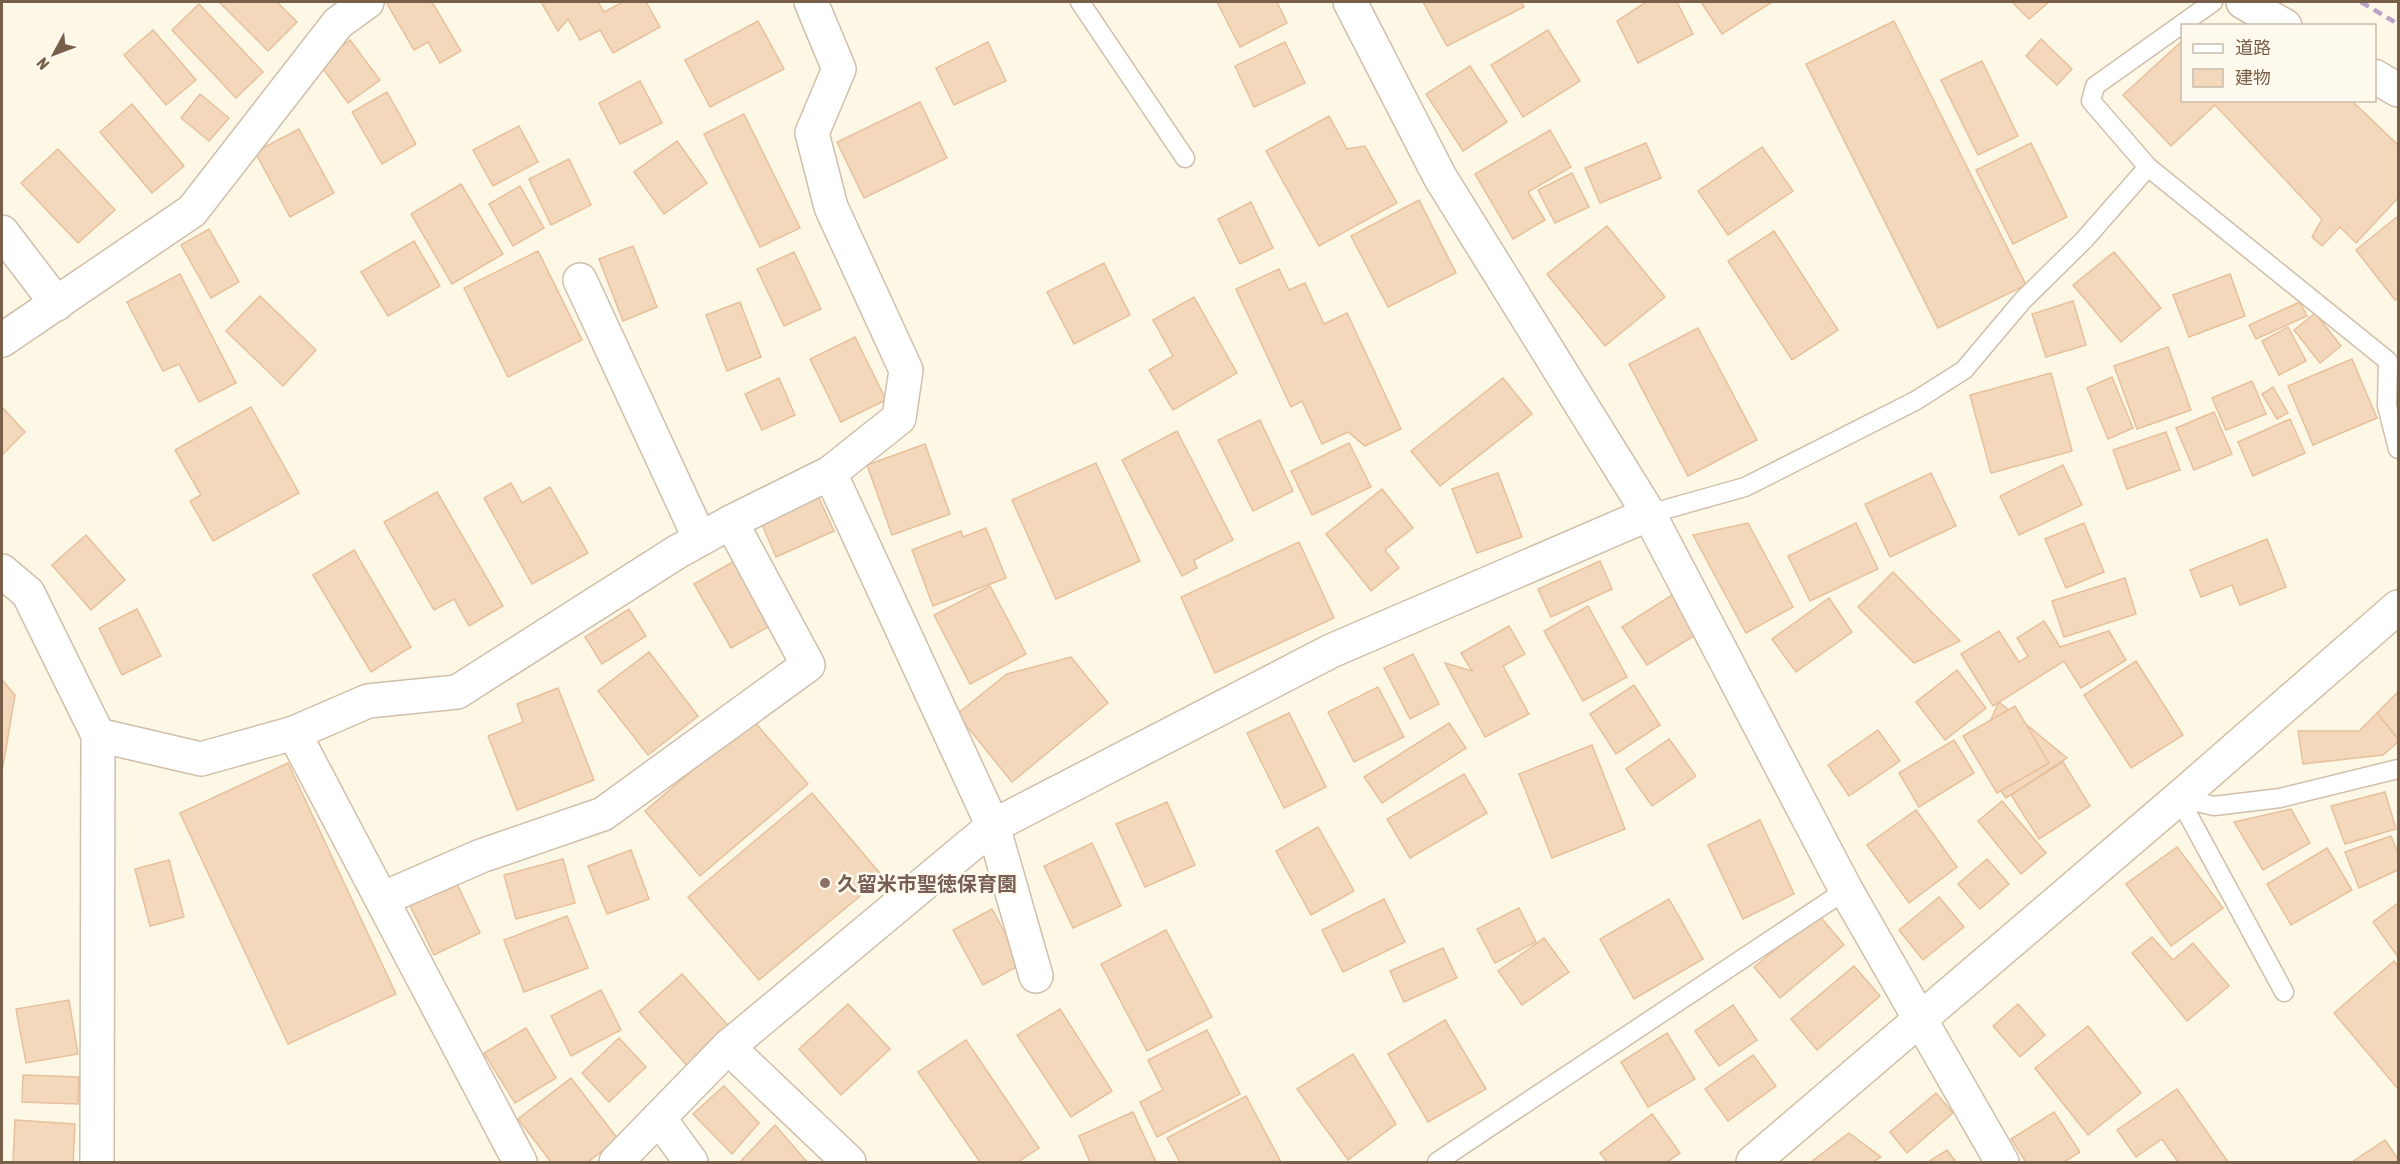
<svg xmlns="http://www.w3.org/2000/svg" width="2400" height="1164" font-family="'Asap Condensed','Noto Sans JP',sans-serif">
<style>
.building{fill:#f4d8bc;stroke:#e7c09c;stroke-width:1.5}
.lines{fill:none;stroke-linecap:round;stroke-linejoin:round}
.lane-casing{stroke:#cfbfab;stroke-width:21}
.street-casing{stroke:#cfbfab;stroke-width:36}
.secondary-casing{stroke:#d3c0a8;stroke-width:36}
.lane{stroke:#fff;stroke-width:18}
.street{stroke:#fff;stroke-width:33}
.secondary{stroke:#fff;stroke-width:33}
.rail{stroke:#bba3c8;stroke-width:4.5;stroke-dasharray:9 6;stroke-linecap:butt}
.education-dot{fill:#8d6e63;stroke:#fffaed;stroke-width:2}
.labels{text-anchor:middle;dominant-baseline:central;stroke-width:5;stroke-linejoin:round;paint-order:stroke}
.education-label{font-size:20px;font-weight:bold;fill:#785e54;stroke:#fffaed;text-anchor:start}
</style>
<rect width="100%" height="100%" fill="#fdf7e6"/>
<g class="building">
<path d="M 219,2 L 277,2 L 297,22 L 268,51 Z"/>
<path d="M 386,2 L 432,2 L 461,51 L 440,63 L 428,42 L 414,50 Z"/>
<path d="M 541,2 L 598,2 L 604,12 L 623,2 L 646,2 L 660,27 L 613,53 L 600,30 L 580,40 L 568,19 L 558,31 Z"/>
<path d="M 1217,2 L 1277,2 L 1287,23 L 1240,47 Z"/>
<path d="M 1423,2 L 1521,2 L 1524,7 L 1447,46 Z"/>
<path d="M 1646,2 L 1677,2 L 1693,34 L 1638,63 L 1617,21 Z"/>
<path d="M 1701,2 L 1772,2 L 1722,34 Z"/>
<path d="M 2012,2 L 2049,2 L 2029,19 Z"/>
<path d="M 199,4 L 263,72 L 236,98 L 172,30 Z"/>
<path d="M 758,21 L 784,69 L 710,107 L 685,60 Z"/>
<path d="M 1894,21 L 2026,285 L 1938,328 L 1806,64 Z"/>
<path d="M 153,30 L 196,80 L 166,105 L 124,55 Z"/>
<path d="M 1548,30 L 1580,81 L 1523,117 L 1491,65 Z"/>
<path d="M 2041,39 L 2072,69 L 2057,85 L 2026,56 Z"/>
<path d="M 350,40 L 380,80 L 348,103 L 319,63 Z"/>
<path d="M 988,42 L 1006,81 L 954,105 L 936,68 Z"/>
<path d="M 1285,42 L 1305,83 L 1254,107 L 1235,66 Z"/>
<path d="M 2181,42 L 2182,44 L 2182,100 L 2351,100 L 2398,145 L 2398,198 L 2356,243 L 2340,227 L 2322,246 L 2312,237 L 2322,219 L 2215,105 L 2171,146 L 2123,95 Z"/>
<path d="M 1982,61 L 2018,136 L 1978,155 L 1941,80 Z"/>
<path d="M 1470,66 L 1507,122 L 1463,151 L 1426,94 Z"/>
<path d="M 640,81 L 662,123 L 620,144 L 599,103 Z"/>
<path d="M 387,92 L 416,144 L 382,164 L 352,112 Z"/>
<path d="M 200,94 L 229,118 L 209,141 L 181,118 Z"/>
<path d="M 920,102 L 947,158 L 864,198 L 837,142 Z"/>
<path d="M 132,104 L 184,166 L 152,193 L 100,132 Z"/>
<path d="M 744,114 L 800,228 L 760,247 L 704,134 Z"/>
<path d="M 1329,116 L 1347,149 L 1365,146 L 1397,203 L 1319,246 L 1266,151 Z"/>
<path d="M 519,126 L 538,162 L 493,186 L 473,150 Z"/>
<path d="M 299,129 L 334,193 L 290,217 L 255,152 Z"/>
<path d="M 1550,130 L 1571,167 L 1528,192 L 1545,220 L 1513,239 L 1475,174 Z"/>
<path d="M 677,141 L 707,183 L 664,214 L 634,172 Z"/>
<path d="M 1646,143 L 1661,178 L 1600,203 L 1585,168 Z"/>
<path d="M 2031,143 L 2067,217 L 2013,244 L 1976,170 Z"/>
<path d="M 1762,147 L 1793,191 L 1728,235 L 1698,191 Z"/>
<path d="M 58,149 L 115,210 L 78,243 L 21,183 Z"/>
<path d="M 569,159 L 591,205 L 551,225 L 529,179 Z"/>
<path d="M 1572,173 L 1589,207 L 1555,223 L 1538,190 Z"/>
<path d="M 461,184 L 503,254 L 452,284 L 411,214 Z"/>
<path d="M 520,186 L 544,228 L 513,246 L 489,204 Z"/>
<path d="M 1419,200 L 1456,273 L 1388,307 L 1351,236 Z"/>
<path d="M 1251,202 L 1273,248 L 1240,264 L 1218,219 Z"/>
<path d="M 2398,216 L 2398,298 L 2395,300 L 2356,250 Z"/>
<path d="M 1607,226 L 1665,297 L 1605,346 L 1547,274 Z"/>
<path d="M 209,229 L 239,282 L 211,298 L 181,245 Z"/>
<path d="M 1774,231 L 1838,330 L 1792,360 L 1728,261 Z"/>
<path d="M 414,241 L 440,286 L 388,316 L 361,272 Z"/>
<path d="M 633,246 L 657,307 L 623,321 L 599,259 Z"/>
<path d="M 538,251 L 582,340 L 508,377 L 464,288 Z"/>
<path d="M 794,252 L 821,309 L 784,326 L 757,269 Z"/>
<path d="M 2114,252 L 2161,308 L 2121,342 L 2073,285 Z"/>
<path d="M 1104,263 L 1130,315 L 1074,344 L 1047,292 Z"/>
<path d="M 1279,269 L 1289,290 L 1305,283 L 1324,324 L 1347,313 L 1401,429 L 1365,446 L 1348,432 L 1322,444 L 1302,401 L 1291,407 L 1236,289 Z"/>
<path d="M 180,274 L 236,383 L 199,402 L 179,364 L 163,371 L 127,302 Z"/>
<path d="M 2230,274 L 2245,316 L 2189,337 L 2173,295 Z"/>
<path d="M 260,296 L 316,350 L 283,386 L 226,331 Z"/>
<path d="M 1194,297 L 1237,373 L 1173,410 L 1149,370 L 1173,356 L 1153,320 Z"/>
<path d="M 2073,301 L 2086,345 L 2046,357 L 2032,314 Z"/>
<path d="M 740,302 L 761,357 L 727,371 L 706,315 Z"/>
<path d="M 2300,302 L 2307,316 L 2256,339 L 2249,325 Z"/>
<path d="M 2315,313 L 2341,346 L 2320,363 L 2294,330 Z"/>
<path d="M 2288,327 L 2306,361 L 2279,375 L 2262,341 Z"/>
<path d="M 1698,328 L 1757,440 L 1688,476 L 1629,364 Z"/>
<path d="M 855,337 L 886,400 L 841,422 L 810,359 Z"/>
<path d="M 2168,347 L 2191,410 L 2137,429 L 2114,366 Z"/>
<path d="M 2352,359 L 2377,418 L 2313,445 L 2288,386 Z"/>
<path d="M 2051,373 L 2072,451 L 1991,473 L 1970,395 Z"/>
<path d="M 2112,377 L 2133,428 L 2108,439 L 2087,388 Z"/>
<path d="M 779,378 L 795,415 L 762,430 L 745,394 Z"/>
<path d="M 1503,378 L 1532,414 L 1440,486 L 1411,451 Z"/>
<path d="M 2252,381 L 2266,414 L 2226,430 L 2212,398 Z"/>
<path d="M 2273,387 L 2288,413 L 2277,419 L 2262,394 Z"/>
<path d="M 2,407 L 25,432 L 2,455 Z"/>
<path d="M 251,407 L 299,493 L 213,541 L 190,501 L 201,495 L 175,450 Z"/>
<path d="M 2214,412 L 2232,454 L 2194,470 L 2176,428 Z"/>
<path d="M 2290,419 L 2305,453 L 2253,476 L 2238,442 Z"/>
<path d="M 1260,420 L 1293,491 L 1253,511 L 1218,440 Z"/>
<path d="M 1177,431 L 1233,540 L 1194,560 L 1197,568 L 1182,576 L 1122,460 Z"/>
<path d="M 2166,432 L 2180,470 L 2127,489 L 2113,450 Z"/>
<path d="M 1349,443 L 1371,487 L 1312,515 L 1291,471 Z"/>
<path d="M 925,444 L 950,514 L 892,535 L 867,465 Z"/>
<path d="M 1096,463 L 1140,561 L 1056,599 L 1012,500 Z"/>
<path d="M 2063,465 L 2082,505 L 2019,535 L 2000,496 Z"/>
<path d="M 1498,473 L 1522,537 L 1477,553 L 1452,489 Z"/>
<path d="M 1931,473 L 1956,526 L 1890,557 L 1865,504 Z"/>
<path d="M 511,483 L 522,503 L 550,487 L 588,553 L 532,584 L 484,498 Z"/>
<path d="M 1382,489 L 1413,528 L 1385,550 L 1399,568 L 1371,591 L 1326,534 Z"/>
<path d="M 437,492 L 503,606 L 469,626 L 454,599 L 434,610 L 384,522 Z"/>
<path d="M 818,496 L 834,531 L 776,557 L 761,522 Z"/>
<path d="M 1748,523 L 1793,607 L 1746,633 L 1693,535 Z"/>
<path d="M 1856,523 L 1878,569 L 1810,601 L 1788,556 Z"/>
<path d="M 2084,523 L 2104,572 L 2066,588 L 2045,539 Z"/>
<path d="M 986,528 L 1006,578 L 933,606 L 912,550 L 961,531 L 963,537 Z"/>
<path d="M 86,535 L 125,580 L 91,610 L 52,565 Z"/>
<path d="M 2267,539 L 2286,587 L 2240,605 L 2232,585 L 2201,597 L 2190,570 Z"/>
<path d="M 1299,542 L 1334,618 L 1215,673 L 1181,597 Z"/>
<path d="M 354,550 L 411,647 L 371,672 L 313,575 Z"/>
<path d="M 736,560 L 773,624 L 731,648 L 694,584 Z"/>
<path d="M 1600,561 L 1612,589 L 1551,617 L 1538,589 Z"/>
<path d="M 1893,572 L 1960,641 L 1914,663 L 1858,607 Z"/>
<path d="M 2125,578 L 2136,614 L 2064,637 L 2052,601 Z"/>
<path d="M 990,586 L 1026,654 L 970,684 L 934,615 Z"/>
<path d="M 1675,593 L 1700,632 L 1647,665 L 1622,627 Z"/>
<path d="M 1829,598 L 1852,632 L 1796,672 L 1772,639 Z"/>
<path d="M 1588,606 L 1627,677 L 1583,701 L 1544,631 Z"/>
<path d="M 137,609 L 161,656 L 122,675 L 99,628 Z"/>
<path d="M 629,609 L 646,636 L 602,664 L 585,637 Z"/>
<path d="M 2044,621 L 2060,647 L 2109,631 L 2126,660 L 2081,688 L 2064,661 L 1993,706 L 1961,654 L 1999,631 L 2019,662 L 2028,656 L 2017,638 Z"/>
<path d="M 1509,626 L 1525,654 L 1503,666 L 1529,714 L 1485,737 L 1445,663 L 1472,671 L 1461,653 Z"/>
<path d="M 649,652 L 698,716 L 648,755 L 598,691 Z"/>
<path d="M 1413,654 L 1439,704 L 1410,719 L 1384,668 Z"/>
<path d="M 1071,657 L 1108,703 L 1012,782 L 957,714 L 1007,674 Z"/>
<path d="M 2136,661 L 2183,735 L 2131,768 L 2084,695 Z"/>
<path d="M 1957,670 L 1986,708 L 1945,740 L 1916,702 Z"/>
<path d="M 2,680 L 15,695 L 2,772 Z"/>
<path d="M 1634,685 L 1660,725 L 1616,754 L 1590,714 Z"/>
<path d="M 1378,687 L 1404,737 L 1354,762 L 1328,712 Z"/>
<path d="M 558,688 L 594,780 L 517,810 L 488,736 L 523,722 L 517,704 Z"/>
<path d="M 2398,692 L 2398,739 L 2377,713 Z"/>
<path d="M 1999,702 L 2067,758 L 2006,798 L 1975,754 Z"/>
<path d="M 2015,706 L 2049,763 L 1997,793 L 1963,736 Z"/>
<path d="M 1289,713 L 1326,787 L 1284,808 L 1247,733 Z"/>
<path d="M 2377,713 L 2398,739 L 2398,742 L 2383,755 L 2303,764 L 2298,731 L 2359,731 Z"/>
<path d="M 752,719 L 808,784 L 700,876 L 645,811 Z"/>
<path d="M 1449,723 L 1466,748 L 1382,803 L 1364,777 Z"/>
<path d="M 1878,730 L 1900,761 L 1849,796 L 1828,765 Z"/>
<path d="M 1669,739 L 1696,776 L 1652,806 L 1626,769 Z"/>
<path d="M 1954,740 L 1974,773 L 1919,807 L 1899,773 Z"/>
<path d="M 1592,745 L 1625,829 L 1552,858 L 1519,774 Z"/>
<path d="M 2063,762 L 2090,806 L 2039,839 L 2011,795 Z"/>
<path d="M 288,763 L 396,994 L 288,1044 L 180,813 Z"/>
<path d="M 1464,774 L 1487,813 L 1410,858 L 1387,819 Z"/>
<path d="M 2385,792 L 2396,829 L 2345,844 L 2331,806 Z"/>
<path d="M 812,793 L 883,877 L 759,980 L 688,897 Z"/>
<path d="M 2002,801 L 2046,853 L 2021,874 L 1978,821 Z"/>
<path d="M 1167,802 L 1195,865 L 1145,887 L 1116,824 Z"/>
<path d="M 2291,809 L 2310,843 L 2263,870 L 2234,822 Z"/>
<path d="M 1916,810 L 1957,867 L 1909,903 L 1867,845 Z"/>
<path d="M 1760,820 L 1794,894 L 1743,919 L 1708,845 Z"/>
<path d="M 1318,827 L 1354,891 L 1311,915 L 1276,851 Z"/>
<path d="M 2391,836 L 2398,853 L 2398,870 L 2359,888 L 2345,852 Z"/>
<path d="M 1092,843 L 1121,906 L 1073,928 L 1044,866 Z"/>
<path d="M 2177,847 L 2223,908 L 2171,946 L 2126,884 Z"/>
<path d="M 2327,848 L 2352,890 L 2291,925 L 2267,884 Z"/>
<path d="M 631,850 L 649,899 L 607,914 L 588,866 Z"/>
<path d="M 563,859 L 575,903 L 516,919 L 504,875 Z"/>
<path d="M 1987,859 L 2009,884 L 1980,909 L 1958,884 Z"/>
<path d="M 169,860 L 184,917 L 150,926 L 135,869 Z"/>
<path d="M 451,871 L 480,933 L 434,955 L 404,893 Z"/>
<path d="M 1939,897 L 1964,927 L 1923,960 L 1899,930 Z"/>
<path d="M 1384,899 L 1405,942 L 1343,972 L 1322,930 Z"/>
<path d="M 1669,899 L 1703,959 L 1634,999 L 1600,939 Z"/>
<path d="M 2398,903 L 2398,957 L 2373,922 Z"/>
<path d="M 1519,908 L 1536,942 L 1495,963 L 1477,929 Z"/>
<path d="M 992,909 L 1022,964 L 983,985 L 953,930 Z"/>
<path d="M 1818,914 L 1844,945 L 1780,998 L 1754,967 Z"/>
<path d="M 567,916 L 588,968 L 524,992 L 504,940 Z"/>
<path d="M 1166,930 L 1212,1017 L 1147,1051 L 1101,964 Z"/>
<path d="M 2152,937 L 2173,960 L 2193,943 L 2229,986 L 2187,1021 L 2132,953 Z"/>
<path d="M 1544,938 L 1569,972 L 1522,1005 L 1498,971 Z"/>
<path d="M 1443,948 L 1457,978 L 1404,1002 L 1390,971 Z"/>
<path d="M 2394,961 L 2398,966 L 2398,1089 L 2334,1013 Z"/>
<path d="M 1854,966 L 1880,996 L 1817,1050 L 1791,1019 Z"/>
<path d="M 682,974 L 733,1031 L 690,1069 L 639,1012 Z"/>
<path d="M 601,990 L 621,1030 L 571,1056 L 551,1016 Z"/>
<path d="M 69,1000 L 78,1054 L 26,1063 L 16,1009 Z"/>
<path d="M 848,1004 L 890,1049 L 841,1095 L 799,1049 Z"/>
<path d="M 2018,1004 L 2045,1035 L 2020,1057 L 1993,1026 Z"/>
<path d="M 1733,1005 L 1757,1040 L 1719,1066 L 1695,1031 Z"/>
<path d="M 1060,1009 L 1112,1091 L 1071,1117 L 1017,1035 Z"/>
<path d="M 1445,1020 L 1486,1089 L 1428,1122 L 1388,1054 Z"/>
<path d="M 2088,1026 L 2141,1093 L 2088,1135 L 2035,1068 Z"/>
<path d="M 526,1028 L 556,1078 L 515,1103 L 484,1053 Z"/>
<path d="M 1207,1030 L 1240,1094 L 1157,1137 L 1140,1102 L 1163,1090 L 1148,1060 Z"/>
<path d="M 1667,1033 L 1695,1079 L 1648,1107 L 1621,1062 Z"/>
<path d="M 619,1038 L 646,1067 L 609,1102 L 582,1073 Z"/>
<path d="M 966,1040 L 1039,1148 L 1018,1162 L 980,1162 L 918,1072 Z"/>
<path d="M 1353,1054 L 1396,1124 L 1348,1160 L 1297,1089 Z"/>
<path d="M 1753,1055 L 1776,1086 L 1728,1121 L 1705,1089 Z"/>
<path d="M 23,1075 L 79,1077 L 78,1104 L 22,1102 Z"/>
<path d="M 571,1078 L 618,1139 L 588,1162 L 551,1162 L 518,1119 Z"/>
<path d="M 724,1086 L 759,1123 L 732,1154 L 693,1114 Z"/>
<path d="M 2177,1089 L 2228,1162 L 2178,1162 L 2162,1139 L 2136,1157 L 2117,1130 Z"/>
<path d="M 1936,1093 L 1953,1113 L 1907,1153 L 1890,1132 Z"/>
<path d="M 1246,1096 L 1281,1162 L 1180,1162 L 1167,1138 Z"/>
<path d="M 1133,1112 L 1156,1162 L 1090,1162 L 1079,1136 Z"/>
<path d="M 2054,1112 L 2080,1152 L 2064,1162 L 2026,1162 L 2011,1139 Z"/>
<path d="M 1652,1114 L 1680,1153 L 1667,1162 L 1607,1162 L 1600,1153 Z"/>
<path d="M 15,1120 L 75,1124 L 73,1162 L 13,1162 Z"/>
<path d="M 775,1125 L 807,1162 L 740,1162 Z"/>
<path d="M 1849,1133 L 1881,1157 L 1873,1162 L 1811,1162 Z"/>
<path d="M 2385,1140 L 2398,1159 L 2398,1162 L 2352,1162 Z"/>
<path d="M 1947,1150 L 1956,1162 L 1928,1162 Z"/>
</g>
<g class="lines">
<g class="lane-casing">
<g id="lane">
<path d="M 1080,2 L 1185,158"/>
<path d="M 2213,2 L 2095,86 L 2091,101 L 2148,167 L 2388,361 L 2387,406 L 2398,449"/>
<path d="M 1649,514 L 1745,487 L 1915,401 L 1964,370 L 2023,300 L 2084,240 L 2148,167"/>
<path d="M 2179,798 L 2214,806 L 2280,798 L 2398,769"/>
<path d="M 2179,798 L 2284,992"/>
<path d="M 1437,1162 L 1846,890"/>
</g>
</g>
<g class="street-casing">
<g id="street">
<path d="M 1350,2 L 1440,177 L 1649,514 L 1846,890 L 2002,1162"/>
<path d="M 2243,2 L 2285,26"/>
<path d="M 2374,76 L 2398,90"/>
<path d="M 2,232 L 57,304"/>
<path d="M 580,280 L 700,539"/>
<path d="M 2,340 L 192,211 L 338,23 L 367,2"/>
<path d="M 830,473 L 993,826 L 1036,976"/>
<path d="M 2,571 L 28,593 L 98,735 L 97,1162"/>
<path d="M 294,733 L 520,1162"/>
<path d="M 98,735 L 201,759 L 294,733 L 368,701 L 457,692 L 677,552 L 731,522 L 830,473 L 899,418 L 906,370 L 831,207 L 812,133 L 839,69 L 811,2"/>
<path d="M 382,899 L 481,856 L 603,814 L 808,665 L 731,522"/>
<path d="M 728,1047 L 849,1162"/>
<path d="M 659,1118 L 691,1162"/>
<path d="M 616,1162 L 728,1047 L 993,826 L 1331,651 L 1649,514"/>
</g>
</g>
<g class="secondary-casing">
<path id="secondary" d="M 1753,1162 L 2179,798 L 2398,607"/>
</g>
<use href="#lane" class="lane"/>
<use href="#street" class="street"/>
<use href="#secondary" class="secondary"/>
<path class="rail" d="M 2361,2 L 2398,24"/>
</g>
<circle class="education-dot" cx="825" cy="883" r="6"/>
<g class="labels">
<g class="education-label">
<text x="837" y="883">久留米市聖徳保育園</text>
</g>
</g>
<rect width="2400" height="1164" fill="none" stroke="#785f49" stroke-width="6"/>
<rect x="2181" y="24" width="195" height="78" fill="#fffaed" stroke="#c9bcab" stroke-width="1.5"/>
<rect x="2193" y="44" width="30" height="9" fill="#ffffff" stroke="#c9bcab" stroke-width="1.5"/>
<text x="2235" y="54" font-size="18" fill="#785f49">道路</text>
<rect x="2193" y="69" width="30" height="18" fill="#f4d8bc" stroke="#c9bcab" stroke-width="1.5"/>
<text x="2235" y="84" font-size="18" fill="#785f49">建物</text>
<g transform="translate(54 54) rotate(229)" stroke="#fffaed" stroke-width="4.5" paint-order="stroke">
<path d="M0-4.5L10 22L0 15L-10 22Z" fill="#785f49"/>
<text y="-9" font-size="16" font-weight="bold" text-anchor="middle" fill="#785f49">N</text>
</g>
</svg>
